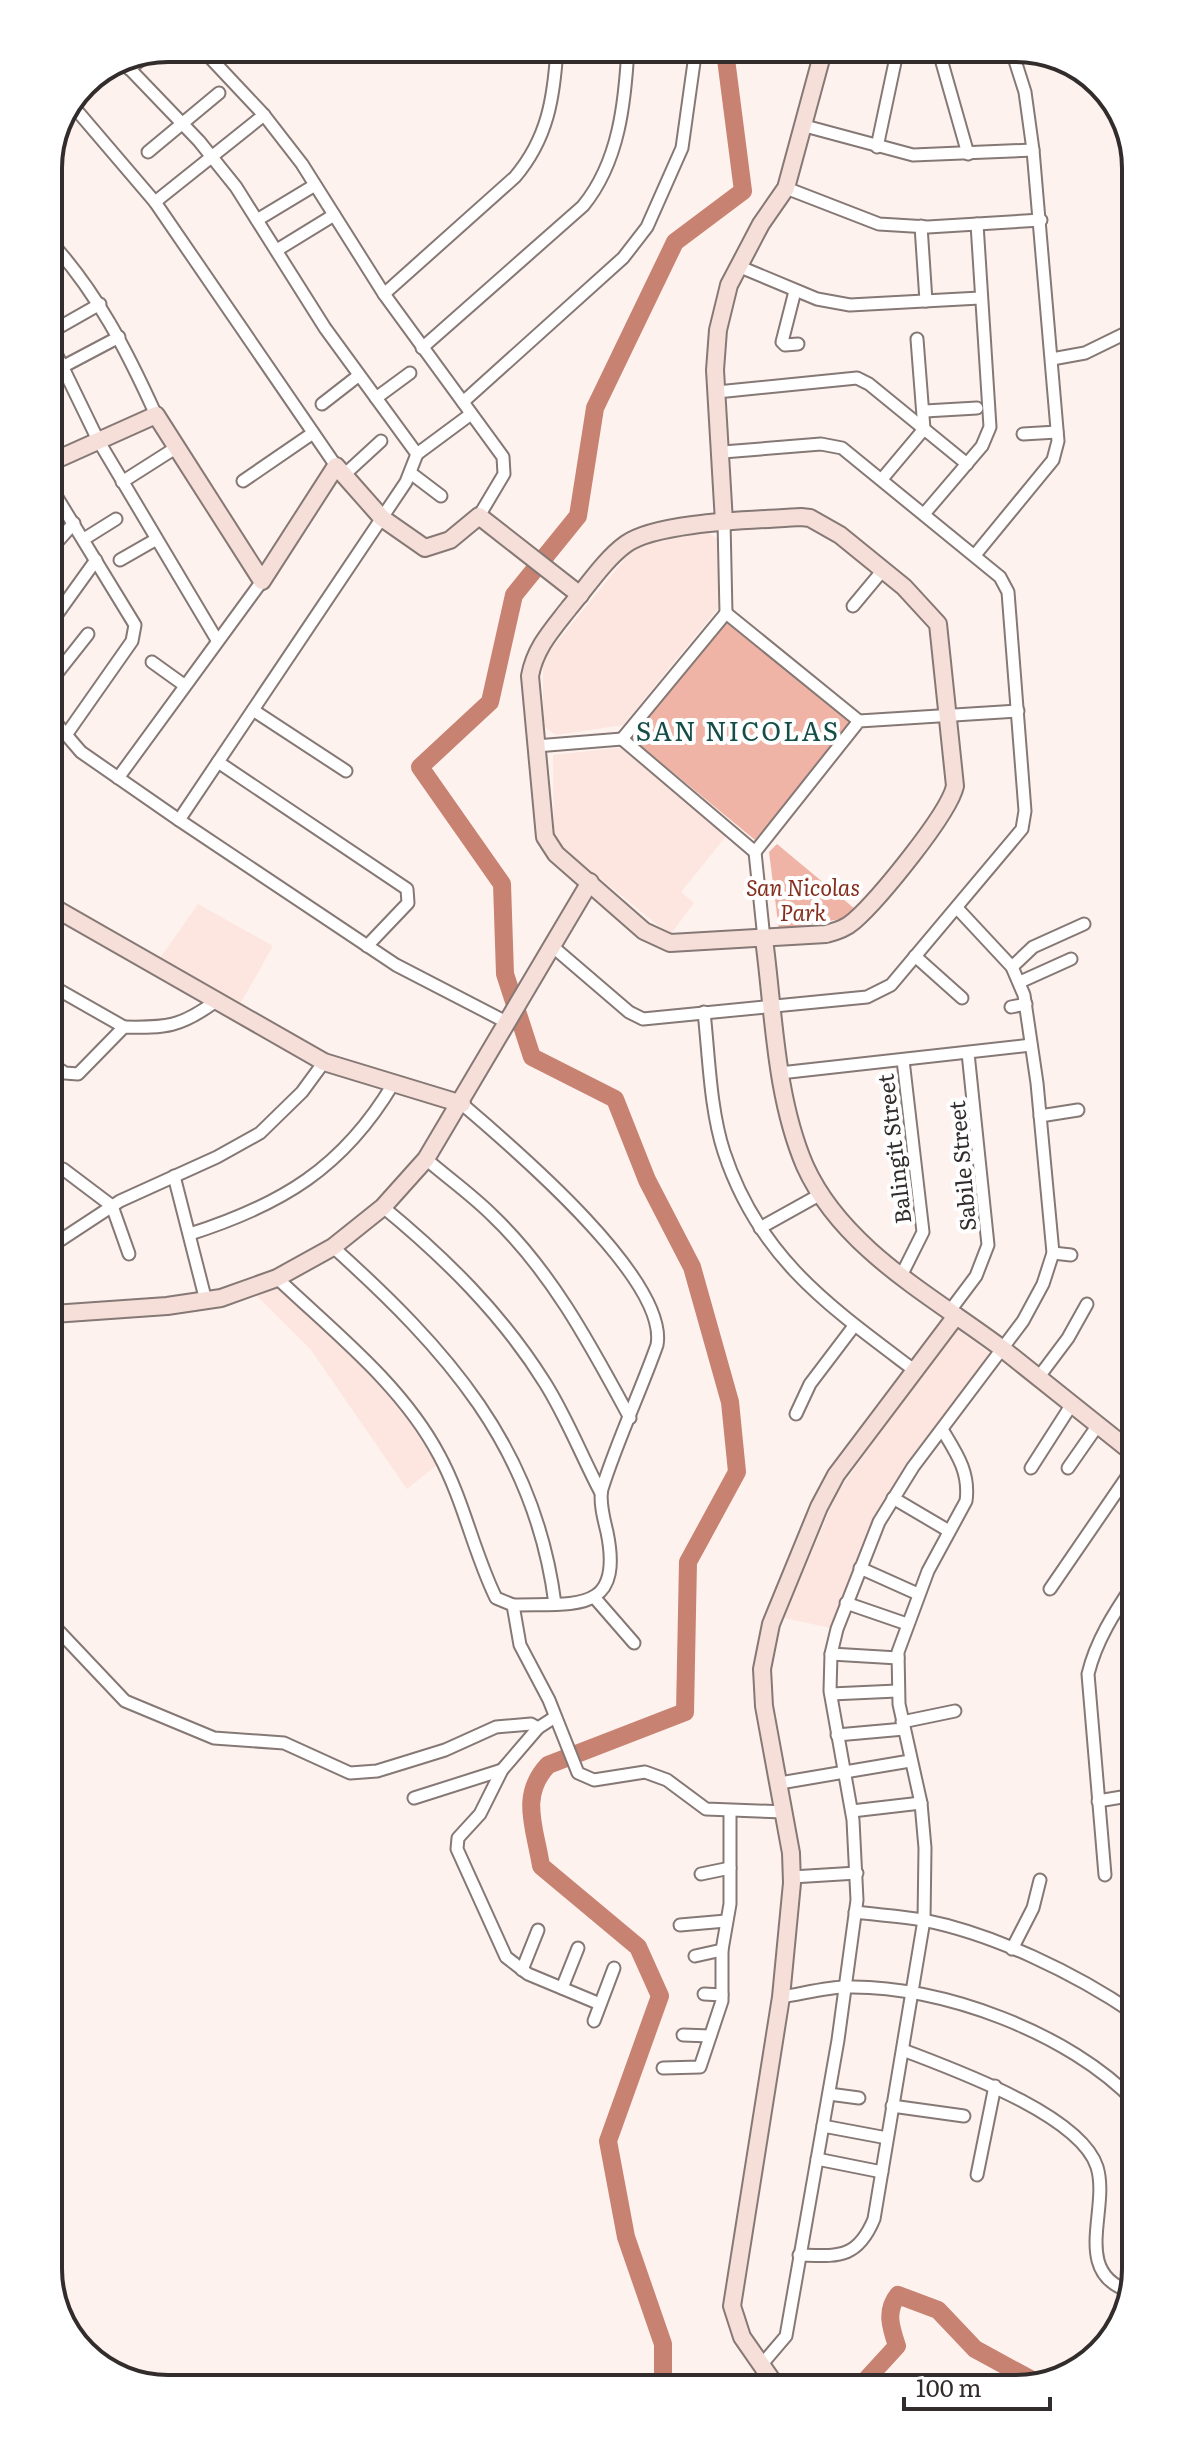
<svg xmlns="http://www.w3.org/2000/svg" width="1184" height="2437" font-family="Literata,serif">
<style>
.built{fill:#fde5e0}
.green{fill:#efb4a5}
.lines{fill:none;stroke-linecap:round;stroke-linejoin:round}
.river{stroke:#c88272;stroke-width:18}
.street-casing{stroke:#857875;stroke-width:15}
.secondary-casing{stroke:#857875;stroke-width:20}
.street{stroke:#fff;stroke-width:11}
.secondary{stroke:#f6ded9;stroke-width:16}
.labels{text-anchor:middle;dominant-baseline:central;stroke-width:8;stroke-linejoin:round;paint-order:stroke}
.park-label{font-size:22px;font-style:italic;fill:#85301f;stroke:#fff}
.street-label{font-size:22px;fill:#322d2c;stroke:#fff}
.quarter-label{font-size:26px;letter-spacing:2px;fill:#144e47;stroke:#fff}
.rim{fill:none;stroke:#322d2c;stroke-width:4}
</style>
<rect width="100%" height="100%" fill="#fef2ef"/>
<g class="built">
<path d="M 707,532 L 719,540 L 720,606 L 623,725 L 556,735 L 543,726 L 543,659 L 638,543 Z"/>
<path d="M 626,747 L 727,835 L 681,892 L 694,903 L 670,935 L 554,841 L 553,755 Z"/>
<path d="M 198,904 L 273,946 L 240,1004 L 160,958 Z"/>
<path d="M 277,1286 L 379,1379 L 406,1409 L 439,1463 L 407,1489 L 311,1350 L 256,1295 Z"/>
<path d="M 956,1328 L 993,1356 L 870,1532 L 831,1628 L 784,1618 L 837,1493 Z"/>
</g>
<g class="green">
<path d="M 726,620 L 851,722 L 755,840 L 630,737 Z"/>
<path d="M 777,844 L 855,909 L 846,918 L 779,930 L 769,852 Z"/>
</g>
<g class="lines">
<g class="river">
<path d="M 864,2382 L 897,2346 C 891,2328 885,2311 898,2295 L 938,2310 L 975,2349 L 1032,2380"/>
<path d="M 663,2384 L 663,2344 L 626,2237 L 608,2141 L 660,1996 L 638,1947 L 541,1866 C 535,1827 519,1796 548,1765 L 685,1712 L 688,1562 L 737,1472 L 730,1402 L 692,1267 L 647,1180 L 615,1099 L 532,1057 L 505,974 L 502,884 L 420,767 L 490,702 L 514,595 L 578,516 L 595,408 L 675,242 L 743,191 L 726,59 L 730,48"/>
</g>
<g class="street-casing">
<g id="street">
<path d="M 201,48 L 264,115 L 302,164 L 384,294 L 503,457 L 504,474 L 479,516"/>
<path d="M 939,52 L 968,154"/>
<path d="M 126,65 L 199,141 L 236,187 L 325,328 L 417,454 L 406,482 L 179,820"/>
<path d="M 129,69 L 142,59"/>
<path d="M 73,106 L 155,202 L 336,466"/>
<path d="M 805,126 L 913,155 L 1033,150"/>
<path d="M 877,147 L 898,48"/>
<path d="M 148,152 L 219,93"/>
<path d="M 786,188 L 879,224 L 928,227 L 1041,220"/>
<path d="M 155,202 L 264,115"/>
<path d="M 257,220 L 315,185"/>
<path d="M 921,226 L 926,301"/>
<path d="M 49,240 C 97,292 127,351 156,415"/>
<path d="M 277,250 L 334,215"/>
<path d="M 738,266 L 817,299 L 850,305 L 980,298"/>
<path d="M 795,291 L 782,342 L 785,345 L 798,344"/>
<path d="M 384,294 L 515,177 C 548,138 554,97 557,48"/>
<path d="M 49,333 L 100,304"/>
<path d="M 49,339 L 98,440 L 217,640"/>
<path d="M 422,348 L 583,206 C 619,162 625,103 628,48"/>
<path d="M 1052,359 L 1085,353 L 1128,332"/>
<path d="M 49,374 L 119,337"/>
<path d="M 717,392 L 857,378 L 869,384 L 967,464"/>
<path d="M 376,398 L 410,373"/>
<path d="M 463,402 L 623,258 L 647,227 L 682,148 L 696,48"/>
<path d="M 322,404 L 358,376"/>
<path d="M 925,411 L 977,408"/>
<path d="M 1023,434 L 1057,432"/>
<path d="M 417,454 L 471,414"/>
<path d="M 412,474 L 441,496"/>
<path d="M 344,475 L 381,441"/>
<path d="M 882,479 L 924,429 L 917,339"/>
<path d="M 243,481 L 313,433"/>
<path d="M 122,482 L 177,447"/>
<path d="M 50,486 L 135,625 L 132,641 L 66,735"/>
<path d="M 924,514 L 982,446 L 990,427 L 977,224"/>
<path d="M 724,522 L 726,613"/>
<path d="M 84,539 L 116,519"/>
<path d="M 50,550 L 74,523"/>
<path d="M 975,555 L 1053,460 L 1058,441 L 1033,150 L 1025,92 L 1011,48"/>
<path d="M 120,560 L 155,540"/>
<path d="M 853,606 L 883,570"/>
<path d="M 50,624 L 96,560"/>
<path d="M 152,662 L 184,685"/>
<path d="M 50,682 L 88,634"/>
<path d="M 253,710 L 346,771"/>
<path d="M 50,716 L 81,752 L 179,820 L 396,965 L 508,1023"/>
<path d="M 859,721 L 755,852 L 622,739 L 726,613 L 859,721 L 1018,711"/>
<path d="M 536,746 L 622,739"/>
<path d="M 218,762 L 407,889 L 408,903 L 367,946"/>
<path d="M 118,778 L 262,581"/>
<path d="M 51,839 L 54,833"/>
<path d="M 755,852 L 764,939"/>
<path d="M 552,946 L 629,1012 L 643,1019 L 867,997 L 891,985 L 1022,829 L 1025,811 L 1008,592 L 1000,577 L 842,448 L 821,444 L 723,452"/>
<path d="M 915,956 L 962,998"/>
<path d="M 1012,967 L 1033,947 L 1084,924"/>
<path d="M 1020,982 L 1071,959"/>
<path d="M 52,986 L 124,1027"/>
<path d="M 1011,1007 L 1026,1004"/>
<path d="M 704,1012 C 709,1057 710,1109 724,1152 C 759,1258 829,1306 914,1370"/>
<path d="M 52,1065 L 65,1073 L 78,1074 L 124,1027 C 166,1028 181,1027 216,1001"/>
<path d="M 780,1073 L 1031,1045"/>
<path d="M 462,1104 C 510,1145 669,1279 657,1345 C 640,1393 617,1441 602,1489 C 599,1501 604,1520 607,1532 C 624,1615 574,1603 513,1605"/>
<path d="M 1040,1116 L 1078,1110"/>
<path d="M 426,1159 C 448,1178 472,1195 492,1215 C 552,1272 591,1346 630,1418"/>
<path d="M 63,1169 L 112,1206 L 129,1254"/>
<path d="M 174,1176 L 206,1301"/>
<path d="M 383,1207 C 445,1258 502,1314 545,1383 C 567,1418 582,1457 601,1493"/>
<path d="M 760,1228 L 821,1194"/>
<path d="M 190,1234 C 281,1205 343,1168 393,1084"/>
<path d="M 53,1245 L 120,1201 L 217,1157 L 260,1133 L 302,1092 L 324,1062"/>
<path d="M 333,1247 C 446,1349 535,1446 555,1604"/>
<path d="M 1053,1253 L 1071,1255"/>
<path d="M 901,1276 L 923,1232 L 903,1060"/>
<path d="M 277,1278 C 334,1332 402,1385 439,1455 C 464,1501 473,1551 496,1598 L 513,1605 L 520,1645 L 549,1700 L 578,1773 L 594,1780 L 645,1772 L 667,1780 L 706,1809 L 785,1812"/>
<path d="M 949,1312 L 976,1276 L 988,1245 L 968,1053"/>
<path d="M 1038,1378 L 1068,1338 L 1087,1304"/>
<path d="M 796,1414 L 810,1384 L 854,1326"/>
<path d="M 1031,1468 L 1072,1404"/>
<path d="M 1068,1468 L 1098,1425"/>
<path d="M 893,1498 L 949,1531"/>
<path d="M 860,1568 L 918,1594"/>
<path d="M 1050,1589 L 1133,1468"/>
<path d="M 594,1597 L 634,1643"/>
<path d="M 846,1603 L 907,1624"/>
<path d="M 54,1626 L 125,1701 L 214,1738 L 284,1743 L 350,1773 L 377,1771 L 403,1763 L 445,1750 L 496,1727 L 531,1724 L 538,1728"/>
<path d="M 831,1654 L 898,1658"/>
<path d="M 831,1694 L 897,1691"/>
<path d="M 555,1717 L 538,1728 L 502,1770 L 480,1814 L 458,1838 L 457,1849 L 506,1957 L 528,1974 L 600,2004"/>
<path d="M 902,1722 L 955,1711"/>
<path d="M 837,1735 L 904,1729"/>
<path d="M 780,1783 L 910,1761"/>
<path d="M 414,1798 L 502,1770"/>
<path d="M 1098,1801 L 1134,1795"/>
<path d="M 852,1811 L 921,1803"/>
<path d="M 701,1874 L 730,1868"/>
<path d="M 1105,1875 L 1088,1674 C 1096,1641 1114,1613 1133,1585"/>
<path d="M 792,1877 L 857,1873"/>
<path d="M 855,1912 C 878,1915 901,1916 923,1920 C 994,1934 1075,1973 1135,2014"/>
<path d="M 680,1925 L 726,1921"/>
<path d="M 1012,1949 L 1033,1908 L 1040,1880"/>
<path d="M 695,1956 L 722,1950"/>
<path d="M 522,1970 L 538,1930"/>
<path d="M 562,1988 L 578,1948"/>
<path d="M 704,1994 L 722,1995"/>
<path d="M 781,1997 C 802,1994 826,1987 847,1987 C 941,1985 1070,2033 1135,2102"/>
<path d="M 594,2021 L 614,1968"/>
<path d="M 683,2035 L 710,2036"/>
<path d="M 903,2050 C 952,2069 1080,2114 1097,2167 C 1110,2209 1071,2272 1129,2291"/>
<path d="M 663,2068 L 700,2067 L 722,2001 L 722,1950 L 730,1904 L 730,1811"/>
<path d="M 829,2094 L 859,2098"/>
<path d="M 892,2106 L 964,2116"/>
<path d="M 823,2126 L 887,2138"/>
<path d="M 817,2159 L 882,2172"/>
<path d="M 977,2175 L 995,2086"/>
<path d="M 799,2255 C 837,2256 857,2260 874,2219 L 924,1920 L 925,1848 L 921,1803 L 899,1704 L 898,1652 L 928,1571 L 966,1501 C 970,1473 957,1454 943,1431"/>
<path d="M 763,2363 L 786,2336 L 838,2040 L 857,1900 L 853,1820 L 830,1691 L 831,1654 L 837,1629 L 879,1522 L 913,1467 L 1023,1321 L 1043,1284 L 1053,1253 L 1037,1083 L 1024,995 L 1012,967 L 957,908"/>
</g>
</g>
<g class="secondary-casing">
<g id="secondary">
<path d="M 49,463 L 156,415 L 262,581 L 336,466 L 382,518 L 425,548 L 450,540 L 479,516 L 580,595"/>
<path d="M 801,517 L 810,518 L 840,535 L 904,587 L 938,624 L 955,786 C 949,814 878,900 854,921 C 845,929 836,931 826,934 L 670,943 L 644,931 L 556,854 L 545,837 L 530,676 C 535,648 552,630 569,608 C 586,588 605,559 626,544 C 658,521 760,520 801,517 Z"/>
<path d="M 724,522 L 715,370 L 718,330 L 729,285 L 761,224 L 786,188 L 824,48"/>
<path d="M 51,906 L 324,1062 L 462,1104"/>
<path d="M 764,939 C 774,1014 775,1096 805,1166 C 843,1250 934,1297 1004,1350 C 1047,1384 1090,1419 1133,1453"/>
<path d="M 53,1314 L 167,1306 L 221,1298 L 277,1278 L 333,1247 L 383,1207 L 426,1159 L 590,882"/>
<path d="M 774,2383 L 742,2337 L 732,2306 L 781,1997 L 792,1883 L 791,1853 L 764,1706 L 762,1669 L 771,1624 L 819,1507 L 836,1475 L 956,1316"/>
</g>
</g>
<use href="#street" class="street"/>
<use href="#secondary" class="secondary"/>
</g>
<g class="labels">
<g class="park-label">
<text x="803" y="886">San Nicolas<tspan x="803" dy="25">Park</tspan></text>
</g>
<g class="street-label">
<text transform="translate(893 1149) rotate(-97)">Balingit Street</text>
<text transform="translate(961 1166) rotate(-95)">Sabile Street</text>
</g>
<g class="quarter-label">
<text x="738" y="729">SAN NICOLAS</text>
</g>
</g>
<path d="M0 0H1184V2437H0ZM168 62H1016A106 106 0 0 1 1122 168V2269A106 106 0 0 1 1016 2375H168A106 106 0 0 1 62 2269V168A106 106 0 0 1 168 62Z" fill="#fff" fill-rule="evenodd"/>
<path class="rim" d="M168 62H1016A106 106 0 0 1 1122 168V2269A106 106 0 0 1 1016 2375H168A106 106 0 0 1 62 2269V168A106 106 0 0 1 168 62Z"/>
<path d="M904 2397v12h146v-12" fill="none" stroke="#322d2c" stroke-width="4"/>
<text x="916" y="2397" font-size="24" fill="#322d2c" stroke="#ffffff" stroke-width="6" paint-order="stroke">100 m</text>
</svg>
